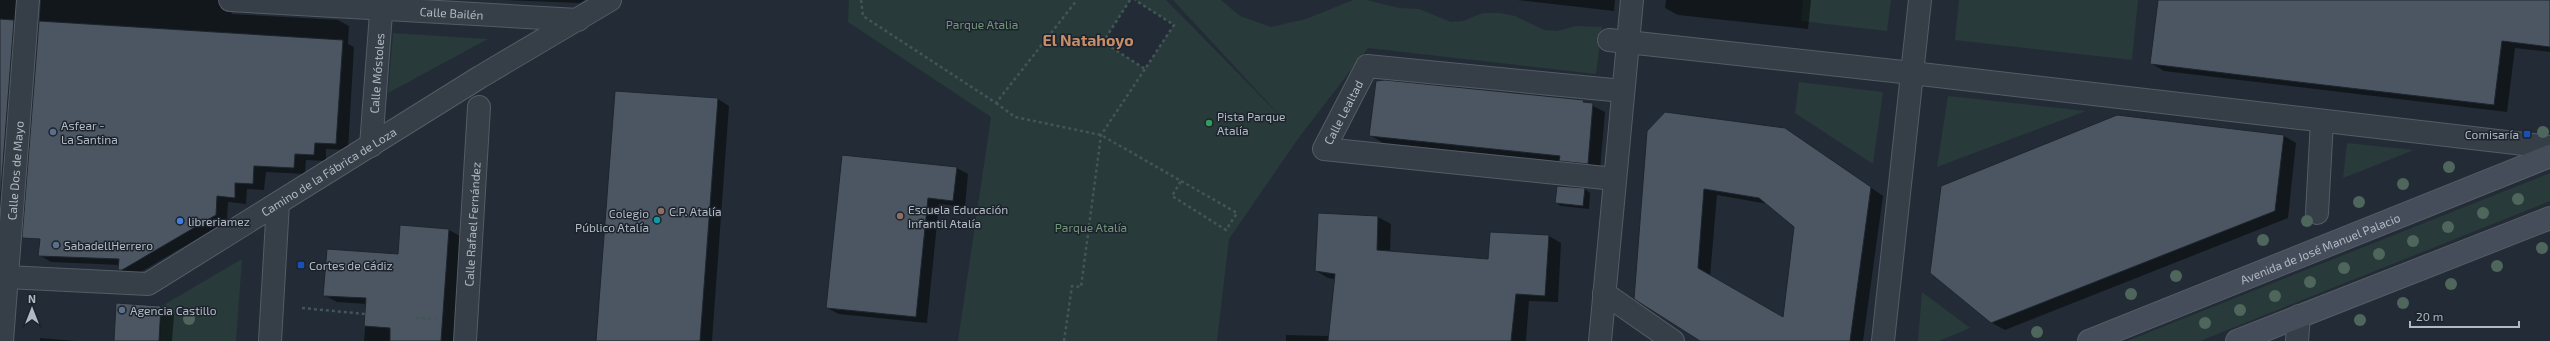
<svg xmlns="http://www.w3.org/2000/svg" width="2550" height="341" font-family="'Exo 2',sans-serif">
<style>
.green{fill:#283a39}
.shadow{fill:#0007;fill-rule:evenodd}
.building{fill:#4b5662;stroke:#1e252e;fill-rule:evenodd}
.lines{fill:none;stroke-linecap:round;stroke-linejoin:round}
.street-casing{stroke:#545c65;stroke-width:24}
.secondary-casing{stroke:#545c65;stroke-width:24}
.path{stroke:#445557;stroke-width:2.5;stroke-dasharray:3 3;stroke-linecap:butt}
.street{stroke:#363e47;stroke-width:22}
.secondary{stroke:#454d5a;stroke-width:22}
.tree{fill:#4e665b}
.leisure-dot{fill:#2e9e5b;stroke:#1c232c;stroke-width:1.5}
.service-dot{fill:#5c6f8a;stroke:#1c232c;stroke-width:1.5}
.transit-dot{fill:#1a4fb4;stroke:#1c232c;stroke-width:1.5}
.education-dot{fill:#8d6e63;stroke:#1c232c;stroke-width:1.5}
.culture-dot{fill:#0f9aa8;stroke:#1c232c;stroke-width:1.5}
.shop-dot{fill:#3f7fe0;stroke:#1c232c;stroke-width:1.5}
.labels{text-anchor:middle;dominant-baseline:central;stroke-width:3;stroke-linejoin:round;paint-order:stroke}
.street-label{font-size:12px;fill:#b1b9c3;stroke:#1c232c}
.park-label{font-size:12px;fill:#729679;stroke:#1c232c}
.poi-label{font-size:12px;fill:#b1b9c3;stroke:#1c232c;text-anchor:start}
.district-label{font-size:16px;font-weight:bold;fill:#c88e67;stroke:#1c232c}
</style>
<rect width="100%" height="100%" fill="#232c36"/>
<g class="green">
<path d="M 849,0 L 1130,0 L 1103,42 L 1145,69 L 1174,25 L 1135,0 L 1166,0 L 1284,120 L 1173,0 L 1221,0 L 1240,16 L 1271,27 L 1306,19 L 1353,0 L 1366,0 L 1399,8 L 1419,9 L 1451,22 L 1463,21 L 1483,13 L 1500,13 L 1515,16 L 1544,30 L 1557,31 L 1576,26 L 1602,27 L 1596,74 L 1368,48 L 1300,136 L 1229,239 L 1217,341 L 958,341 L 991,117 L 848,22 Z"/>
<path d="M 1803,0 L 1891,0 L 1887,31 L 1801,21 Z"/>
<path d="M 1959,0 L 2138,0 L 2132,60 L 1955,40 Z"/>
<path d="M 393,33 L 488,39 L 388,93 Z"/>
<path d="M 1799,82 L 1883,92 L 1873,164 L 1795,113 Z"/>
<path d="M 1948,96 L 2086,111 L 1937,167 Z"/>
<path d="M 2347,143 L 2414,150 L 2343,178 Z"/>
<path d="M 2550,173 L 2550,201 L 2200,341 L 2127,341 Z"/>
<path d="M 242,259 L 236,341 L 160,341 L 162,306 Z"/>
<path d="M 1922,292 L 1970,328 L 1939,341 L 1918,341 Z"/>
</g>
<g class="shadow">
<path d="M 0,0 L 31,0 L 0,231 Z"/>
<path d="M 41,0 L 231,0 L 229,7 L 232,14 L 338,20 L 349,26 L 348,44 L 354,47 L 348,150 L 326,149 L 326,161 L 306,160 L 305,174 L 266,172 L 264,190 L 247,189 L 246,204 L 228,202 L 227,221 L 134,276 L 119,269 L 120,265 L 51,262 L 39,255 L 44,199 L 27,197 Z"/>
<path d="M 502,0 L 585,0 L 580,3 Z"/>
<path d="M 1517,0 L 1615,0 L 1614,11 Z"/>
<path d="M 1666,0 L 1811,0 L 1808,29 L 1678,15 L 1665,8 Z"/>
<path d="M 2159,0 L 2550,0 L 2550,52 L 2515,48 L 2507,112 L 2164,71 L 2151,63 Z"/>
<path d="M 718,99 L 729,106 L 712,341 L 597,341 Z"/>
<path d="M 1583,101 L 1605,112 L 1600,170 L 1573,167 L 1563,162 L 1383,143 L 1370,135 Z"/>
<path d="M 1785,129 L 1883,196 L 1863,341 L 1702,341 L 1648,132 ZM 1717,195 L 1768,204 L 1796,227 L 1783,319 L 1710,277 Z"/>
<path d="M 2284,136 L 2296,143 L 2288,218 L 2005,330 L 1992,323 Z"/>
<path d="M 843,156 L 957,168 L 968,174 L 965,207 L 939,204 L 927,323 L 839,314 L 827,308 Z"/>
<path d="M 1558,187 L 1585,189 L 1590,193 L 1589,209 L 1561,206 L 1556,203 Z"/>
<path d="M 1319,214 L 1378,217 L 1391,224 L 1390,252 L 1489,260 L 1549,236 L 1561,243 L 1558,302 L 1529,301 L 1526,341 L 1286,341 L 1286,335 L 1329,336 L 1335,279 L 1328,278 L 1316,271 Z"/>
<path d="M 400,227 L 449,230 L 462,237 L 454,341 L 364,341 L 367,304 L 337,302 L 324,295 L 399,255 Z"/>
<path d="M 161,307 L 174,314 L 172,341 L 115,341 Z"/>
<path d="M 40,338 L 76,341 L 40,341 Z"/>
</g>
<g class="building">
<path d="M 2158,0 L 2550,0 L 2550,47 L 2502,41 L 2494,105 L 2290,81 L 2150,64 Z"/>
<path d="M 0,19 L 14,20 L 0,203 Z"/>
<path d="M 39,21 L 343,40 L 336,144 L 315,143 L 314,155 L 295,154 L 294,168 L 254,166 L 253,184 L 235,183 L 235,198 L 217,196 L 216,215 L 122,270 L 118,270 L 119,259 L 38,256 L 40,239 L 22,238 Z"/>
<path d="M 1385,80 L 1584,100 L 1583,102 L 1593,103 L 1588,164 L 1559,161 L 1560,156 L 1369,136 L 1376,81 Z"/>
<path d="M 615,91 L 718,98 L 700,341 L 596,341 Z"/>
<path d="M 1665,112 L 1785,128 L 1871,187 L 1850,341 L 1700,341 L 1634,299 L 1647,131 ZM 1704,189 L 1759,198 L 1794,227 L 1783,317 L 1698,268 Z"/>
<path d="M 2117,115 L 2284,135 L 2275,211 L 1991,323 L 1930,273 L 1941,186 Z"/>
<path d="M 842,155 L 957,167 L 953,201 L 928,198 L 916,317 L 826,308 Z"/>
<path d="M 1557,186 L 1585,188 L 1583,206 L 1555,203 Z"/>
<path d="M 1318,213 L 1378,216 L 1377,250 L 1488,259 L 1490,232 L 1549,235 L 1545,296 L 1516,294 L 1511,341 L 1328,341 L 1335,274 L 1315,271 Z"/>
<path d="M 400,225 L 449,229 L 441,341 L 390,341 L 390,328 L 364,326 L 366,298 L 323,296 L 327,249 L 398,254 Z"/>
<path d="M 116,303 L 161,306 L 159,341 L 114,341 Z"/>
</g>
<g class="lines">
<g class="street-casing">
<g id="street">
<path id="s1" d="M 230,0 L 578,20"/>
<path d="M 1609,40 L 1912,73 L 2550,147"/>
<path id="s2" d="M 371,146 L 382,0"/>
<path id="s3" d="M 1615,179 L 1324,149 L 1367,66 L 1623,91"/>
<path d="M 2317,213 L 2322,121"/>
<path id="s4" d="M 0,273 L 7,277 L 148,284 L 480,77 L 610,0"/>
<path d="M 1604,293 L 1673,341"/>
<path id="s5" d="M 2,341 L 28,0"/>
<path d="M 270,341 L 278,203"/>
<path id="s6" d="M 465,341 L 479,107"/>
<path d="M 1600,341 L 1632,0"/>
<path d="M 1883,341 L 1920,0"/>
<path d="M 2297,341 L 2299,316"/>
</g>
</g>
<g class="secondary-casing">
<g id="secondary">
<path id="s7" d="M 2089,341 L 2550,156"/>
<path d="M 2237,341 L 2550,218"/>
</g>
</g>
<g class="path">
<path d="M 861,0 L 863,16 L 996,103 L 1077,0"/>
<path d="M 1130,0 L 1103,42 L 1145,69 L 1174,25 L 1135,0"/>
<path d="M 996,103 L 1015,117 L 1101,135 L 1237,213 L 1226,230 L 1172,196 L 1181,181"/>
<path d="M 302,308 L 365,314"/>
<path d="M 416,318 L 436,319"/>
<path d="M 1064,341 L 1072,286 L 1081,287 L 1101,135 L 1145,69"/>
</g>
<use href="#street" class="street"/>
<use href="#secondary" class="secondary"/>
</g>
<g class="tree">
<circle cx="2543" cy="132" r="6"/>
<circle cx="2449" cy="167" r="6"/>
<circle cx="2403" cy="184" r="6"/>
<circle cx="2518" cy="199" r="6"/>
<circle cx="2359" cy="202" r="6"/>
<circle cx="2483" cy="213" r="6"/>
<circle cx="2307" cy="221" r="6"/>
<circle cx="2448" cy="227" r="6"/>
<circle cx="2263" cy="240" r="6"/>
<circle cx="2413" cy="241" r="6"/>
<circle cx="2542" cy="248" r="6"/>
<circle cx="2379" cy="254" r="6"/>
<circle cx="2497" cy="266" r="6"/>
<circle cx="2344" cy="268" r="6"/>
<circle cx="2176" cy="276" r="6"/>
<circle cx="2310" cy="282" r="6"/>
<circle cx="2451" cy="284" r="6"/>
<circle cx="2131" cy="294" r="6"/>
<circle cx="2275" cy="296" r="6"/>
<circle cx="2403" cy="303" r="6"/>
<circle cx="2240" cy="310" r="6"/>
<circle cx="189" cy="319" r="6"/>
<circle cx="2360" cy="320" r="6"/>
<circle cx="2205" cy="323" r="6"/>
<circle cx="2037" cy="332" r="6"/>
</g>
<circle class="leisure-dot" cx="1209" cy="123" r="4"/>
<g class="service-dot">
<circle cx="53" cy="132" r="4"/>
<circle cx="56" cy="245" r="4"/>
<circle cx="122" cy="310" r="4"/>
</g>
<g class="transit-dot">
<rect x="2523" y="130" width="8" height="8" rx="2"/>
<rect x="297" y="261" width="8" height="8" rx="2"/>
</g>
<g class="education-dot">
<circle cx="661" cy="211" r="4"/>
<circle cx="900" cy="216" r="4"/>
</g>
<circle class="culture-dot" cx="657" cy="220" r="4"/>
<circle class="shop-dot" cx="180" cy="221" r="4"/>
<g class="labels">
<g class="street-label">
<text stroke="none"><textPath href="#s1" startOffset="222">Calle Bailén</textPath></text>
<text stroke="none"><textPath href="#s2" startOffset="73">Calle Móstoles</textPath></text>
<text stroke="none"><textPath href="#s3" startOffset="334">Calle Lealtad</textPath></text>
<text stroke="none"><textPath href="#s5" startOffset="171">Calle Dos de Mayo</textPath></text>
<text stroke="none"><textPath href="#s4" startOffset="362">Camino de la Fábrica de Loza</textPath></text>
<text stroke="none"><textPath href="#s6" startOffset="117">Calle Rafael Fernández</textPath></text>
<text stroke="none"><textPath href="#s7" startOffset="249">Avenida de José Manuel Palacio</textPath></text>
</g>
<g class="park-label">
<text x="982" y="24">Parque Atalia</text>
<text x="1091" y="227">Parque Atalía</text>
</g>
<g class="poi-label">
<text x="1217" y="116">Pista Parque<tspan x="1217" dy="14">Atalía</tspan></text>
<text x="61" y="125">Asfear -<tspan x="61" dy="14">La Santina</tspan></text>
<text x="2519" y="134" text-anchor="end">Comisaría</text>
<text x="908" y="209">Escuela Educación<tspan x="908" dy="14">Infantil Atalía</tspan></text>
<text x="669" y="211">C.P. Atalía</text>
<text x="649" y="213" text-anchor="end">Colegio<tspan x="649" dy="14">Público Atalía</tspan></text>
<text x="188" y="221">libreriamez</text>
<text x="64" y="245">SabadellHerrero</text>
<text x="309" y="265">Cortes de Cádiz</text>
<text x="130" y="310">Agencia Castillo</text>
</g>
<g class="district-label">
<text x="1088" y="39">El Natahoyo</text>
</g>
</g>
<g transform="translate(32 309)" stroke="#1c232c" stroke-width="3" paint-order="stroke">
<path d="M0-3L7 15L0 10L-7 15Z" fill="#b1b9c3"/>
<text y="-6" font-size="11" font-weight="bold" text-anchor="middle" fill="#b1b9c3">N</text>
</g>
<path d="M2410 321v6h109v-6" fill="none" stroke="#b1b9c3" stroke-width="2"/>
<text x="2416" y="321" font-size="12" fill="#b1b9c3" stroke="#1c232c" stroke-width="3" paint-order="stroke">20 m</text>
</svg>
